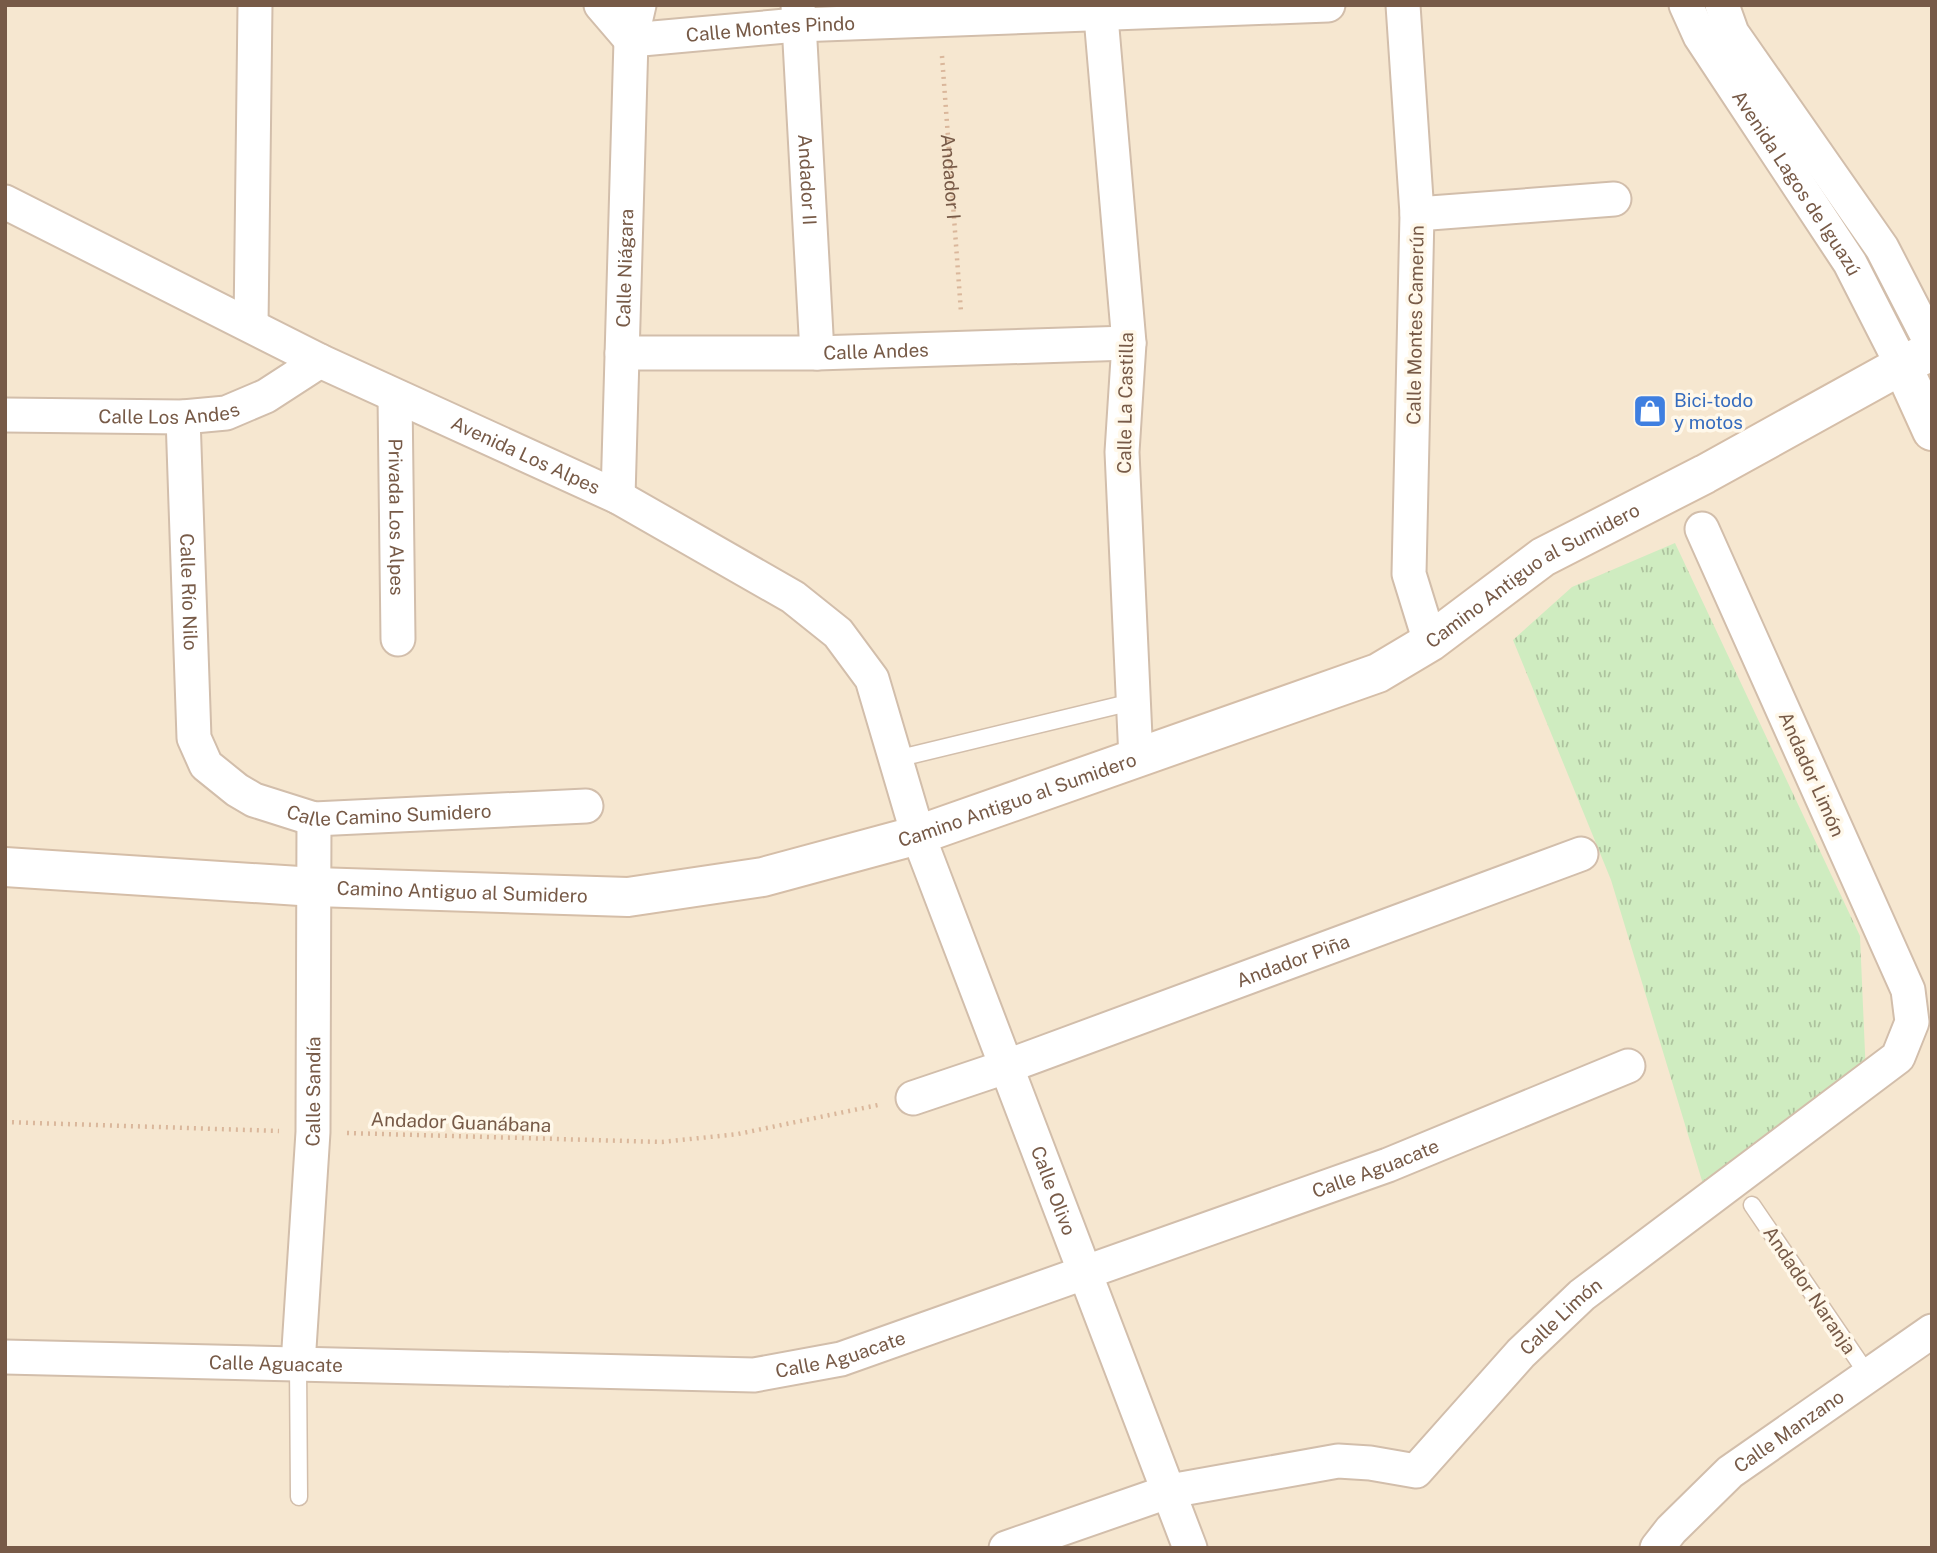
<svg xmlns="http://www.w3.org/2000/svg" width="1937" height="1553" font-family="'Public Sans',sans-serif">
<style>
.residential{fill:#f6e7d0}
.park{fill:url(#park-tufts)}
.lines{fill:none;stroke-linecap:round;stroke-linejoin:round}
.service-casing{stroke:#d2beab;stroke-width:19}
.minor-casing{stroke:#d2beab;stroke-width:37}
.secondary-casing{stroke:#d5bea8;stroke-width:42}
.path{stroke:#dab79b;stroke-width:4.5;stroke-dasharray:2 5;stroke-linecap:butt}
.service{stroke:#fff;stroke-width:16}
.minor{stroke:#fff;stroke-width:33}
.secondary{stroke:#fff;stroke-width:38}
.labels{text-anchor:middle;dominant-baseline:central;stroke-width:7;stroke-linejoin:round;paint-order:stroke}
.street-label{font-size:19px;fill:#775a47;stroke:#fff8ea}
.shop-label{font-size:19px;fill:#366cbe;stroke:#fff8ea;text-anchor:start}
</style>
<defs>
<pattern id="park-tufts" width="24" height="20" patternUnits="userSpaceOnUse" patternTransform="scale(1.75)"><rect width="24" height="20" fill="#cfecc0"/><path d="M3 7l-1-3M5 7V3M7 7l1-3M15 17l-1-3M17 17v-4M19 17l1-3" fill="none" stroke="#adc29e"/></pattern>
</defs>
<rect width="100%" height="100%" fill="#fef4e2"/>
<rect class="residential" x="5" y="5" width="1927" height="1543"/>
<path class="park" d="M 1675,543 L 1860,936 L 1866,1076 L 1706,1194 L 1611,880 L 1513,640 L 1572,587 Z"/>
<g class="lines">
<g class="service-casing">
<g id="service">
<path d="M 896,759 L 1132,702"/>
<path d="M 1752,1205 L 1868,1375"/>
<path d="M 298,1364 L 299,1497"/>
</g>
</g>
<g class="minor-casing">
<g id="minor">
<path id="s2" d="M 601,5 L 631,40 L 797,25 L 1328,5"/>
<path id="s3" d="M 798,5 L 817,353"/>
<path d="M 1100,5 L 1129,343 L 1122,452 L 1136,759"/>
<path d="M 1403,5 L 1417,214 L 1409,574 L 1430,642"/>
<path id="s4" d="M 1686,5 L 1700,36 L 1850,263 L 1902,365"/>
<path d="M 1722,5 L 1732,33 L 1882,248 L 1932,345"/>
<path id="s5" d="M 5,202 L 320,361 L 618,497 L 793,597 L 838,633 L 872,679 L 918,835 L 1190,1548"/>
<path d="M 1417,214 L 1614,199"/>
<path d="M 251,325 L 255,5"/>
<path id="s6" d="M 622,353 L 817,353 L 1129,343"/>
<path id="s7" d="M 395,396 L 398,639"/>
<path id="s8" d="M 5,415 L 183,417 L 226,413 L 266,396 L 320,361"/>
<path id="s9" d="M 183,417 L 194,738 L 206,765 L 237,790 L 254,800 L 314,819 L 586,806"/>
<path id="s10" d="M 618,497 L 631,40 L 639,5"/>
<path id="s11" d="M 913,1098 L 1005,1067 L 1581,854"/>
<path id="s12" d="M 5,1357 L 754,1375 L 841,1359 L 1388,1165 L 1628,1066"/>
<path id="s13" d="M 298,1364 L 313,1132 L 314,819"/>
<path id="s14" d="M 1006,1548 L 1170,1491 L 1338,1461 L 1370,1463 L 1416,1471 L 1521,1353 L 1582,1295 L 1898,1057 L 1912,1022 L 1908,990 L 1702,529"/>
<path id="s15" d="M 1657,1548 L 1671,1530 L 1730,1472 L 1932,1331"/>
</g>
</g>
<g class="secondary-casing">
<g id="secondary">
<path d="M 1902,365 L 1932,431"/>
<path id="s16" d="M 5,867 L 315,887 L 628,897 L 763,877 L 918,835 L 1378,673 L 1430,642 L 1543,557 L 1705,474 L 1902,365 L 1932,351"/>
</g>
</g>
<g class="path">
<path id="s1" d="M 942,56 L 961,312"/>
<path d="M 5,1122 L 279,1131"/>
<path d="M 347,1133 L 662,1142 L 738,1134 L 878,1105"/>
</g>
<use href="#service" class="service"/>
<use href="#minor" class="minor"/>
<use href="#secondary" class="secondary"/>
</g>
<defs>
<g id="shop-square" transform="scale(1.75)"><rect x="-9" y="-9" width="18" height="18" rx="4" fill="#3f7fe0" stroke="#fff8ea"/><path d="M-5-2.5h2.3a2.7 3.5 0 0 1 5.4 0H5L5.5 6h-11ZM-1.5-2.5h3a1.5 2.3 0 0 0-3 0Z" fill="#fff"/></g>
</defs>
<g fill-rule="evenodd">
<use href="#shop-square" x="1650" y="411"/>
</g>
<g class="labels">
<g class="street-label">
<text stroke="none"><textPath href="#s2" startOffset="186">Calle Montes Pindo</textPath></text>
<text stroke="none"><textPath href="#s1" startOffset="121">Andador I</textPath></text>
<text stroke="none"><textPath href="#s3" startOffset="175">Andador II</textPath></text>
<text stroke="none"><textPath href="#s4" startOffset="210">Avenida Lagos de Iguazú</textPath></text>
<text stroke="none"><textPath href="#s10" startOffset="229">Calle Niágara</textPath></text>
<text transform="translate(1415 325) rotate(-89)">Calle Montes Camerún</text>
<text stroke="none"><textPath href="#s6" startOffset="254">Calle Andes</textPath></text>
<text transform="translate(1125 403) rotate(-89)">Calle La Castilla</text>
<text stroke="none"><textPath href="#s8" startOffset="164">Calle Los Andes</textPath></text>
<text stroke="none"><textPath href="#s5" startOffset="579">Avenida Los Alpes</textPath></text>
<text stroke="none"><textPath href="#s7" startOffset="121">Privada Los Alpes</textPath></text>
<text stroke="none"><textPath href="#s16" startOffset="1592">Camino Antiguo al Sumidero</textPath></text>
<text stroke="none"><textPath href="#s9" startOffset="175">Calle Río Nilo</textPath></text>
<text transform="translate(1812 774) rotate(66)">Andador Limón</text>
<text stroke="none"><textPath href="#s16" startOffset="1026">Camino Antiguo al Sumidero</textPath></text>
<text stroke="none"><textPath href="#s9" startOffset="548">Calle Camino Sumidero</textPath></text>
<text stroke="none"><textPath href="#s16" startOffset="458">Camino Antiguo al Sumidero</textPath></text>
<text stroke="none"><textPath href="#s11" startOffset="404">Andador Piña</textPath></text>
<text stroke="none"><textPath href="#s13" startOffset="273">Calle Sandía</textPath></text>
<text transform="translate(461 1122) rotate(2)">Andador Guanábana</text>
<text stroke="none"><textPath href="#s12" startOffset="1405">Calle Aguacate</textPath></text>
<text stroke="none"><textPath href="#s5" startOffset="1540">Calle Olivo</textPath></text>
<text transform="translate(1810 1290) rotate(56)">Andador Naranja</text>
<text stroke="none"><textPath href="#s14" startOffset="635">Calle Limón</textPath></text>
<text stroke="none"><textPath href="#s12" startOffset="838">Calle Aguacate</textPath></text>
<text stroke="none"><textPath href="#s12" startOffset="271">Calle Aguacate</textPath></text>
<text stroke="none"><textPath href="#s15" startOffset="177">Calle Manzano</textPath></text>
</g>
<g class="shop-label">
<text x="1674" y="400">Bici-todo<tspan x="1674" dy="22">y motos</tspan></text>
</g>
</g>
<rect width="1937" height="1553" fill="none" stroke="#775a47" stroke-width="14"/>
</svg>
